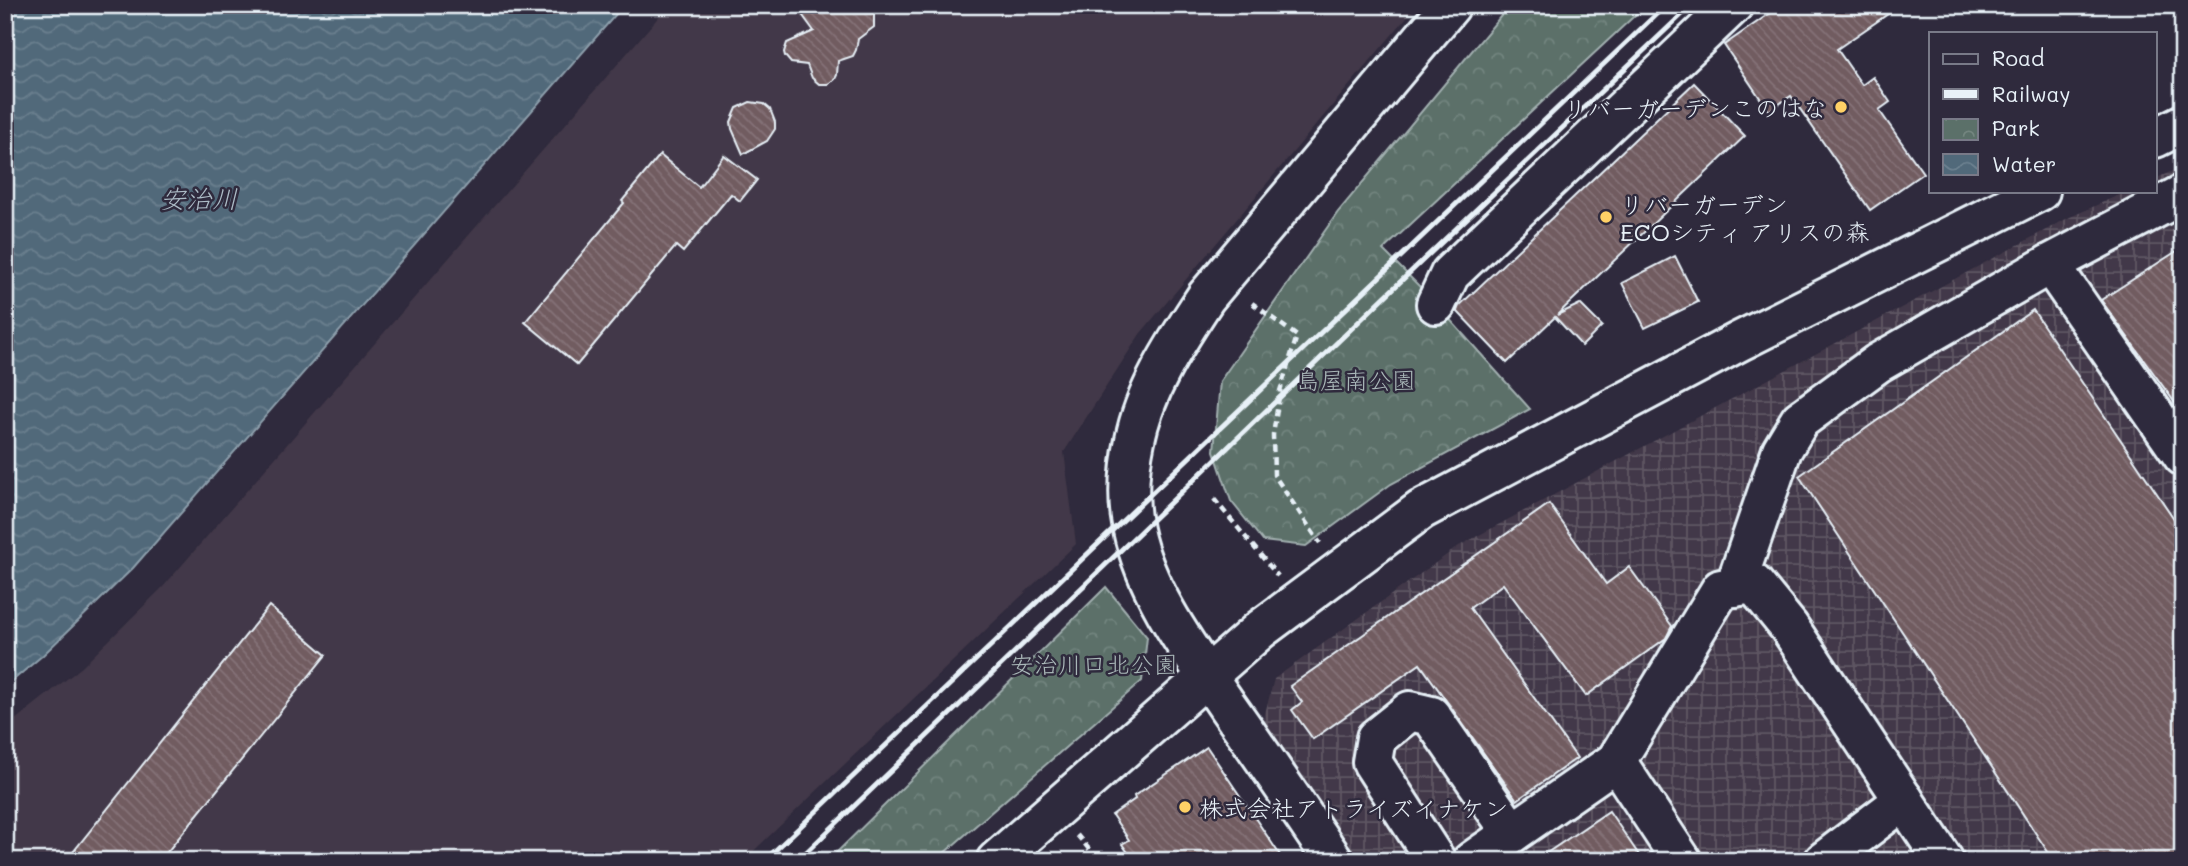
<svg xmlns="http://www.w3.org/2000/svg" width="2188" height="866" font-family="Mali,'Klee One',sans-serif">
<style>
.built{fill:#433948}
.industrial{fill:url(#industrial-grid)}
.park{fill:url(#park-crowns);stroke:#a2b0b0;stroke-width:2}
.water{fill:url(#water-waves);stroke:#8d9fac;stroke-width:2}
.building{fill:url(#building-back-hatch);stroke:#e8f1f8;stroke-width:2}
.lines{fill:none;stroke-linecap:round;stroke-linejoin:round}
.minor-casing{stroke:#e8f1f8;stroke-width:44}
.path{stroke:#e8f1f8;stroke-width:4.5;stroke-dasharray:7 5;stroke-linecap:butt}
.minor{stroke:#2f2a3d;stroke-width:38}
.rail{stroke:#e8f1f8;stroke-width:5}
.poi-dot{fill:#ffd166;stroke:#2f2a3d;stroke-width:2.5}
.labels{text-anchor:middle;dominant-baseline:central;stroke-width:5;stroke-linejoin:round;paint-order:stroke}
.poi-label{font-size:24px;fill:#e8f1f8;stroke:#2f2a3d;text-anchor:start}
.park-label{font-size:24px;fill:#a9b7b8;stroke:#2f2a3d}
.water-label{font-size:26px;font-style:italic;fill:#acbbc6;stroke:#2f2a3d}
</style>
<defs>
<pattern id="industrial-grid" width="8" height="8" patternUnits="userSpaceOnUse" patternTransform="scale(1.75)"><rect width="8" height="8" fill="#433948"/><path d="M0 4h8M4 0v8" fill="none" stroke="#5e5663"/></pattern>
<pattern id="park-crowns" width="20" height="18" patternUnits="userSpaceOnUse" patternTransform="scale(1.75)"><rect width="20" height="18" fill="#5b7069"/><path d="M2 6a3 3 0 1 1 6 0M12 15a3 3 0 1 1 6 0" fill="none" stroke="#73857f"/></pattern>
<pattern id="water-waves" width="16" height="10" patternUnits="userSpaceOnUse" patternTransform="scale(1.75)"><rect width="16" height="10" fill="#51697a"/><path d="M0 5q4-4 8 0t8 0" fill="none" stroke="#6a7f8e"/></pattern>
<pattern id="building-back-hatch" width="6" height="6" patternUnits="userSpaceOnUse" patternTransform="scale(1.75)"><rect width="6" height="6" fill="#715b60"/><path d="M-1 5l2 2M0 0l6 6M5-1l2 2" fill="none" stroke="#857378"/></pattern>
</defs>
<rect width="100%" height="100%" fill="#2f2a3d"/>
<filter id="ink" filterUnits="userSpaceOnUse"><feTurbulence type="fractalNoise" baseFrequency=".0143" numOctaves="2"/><feDisplacementMap in="SourceGraphic" scale="14" xChannelSelector="R" yChannelSelector="G"/><feConvolveMatrix kernelMatrix="1 2 1 2 8 2 1 2 1" color-interpolation-filters="sRGB"/></filter>
<g filter="url(#ink)">
<path class="built" d="M 669,5 L 1417,5 L 1140,334 L 1064,452 L 1076,544 L 743,861 L 5,861 L 5,728 L 82,667 L 163,587 Z"/>
<path class="industrial" d="M 2183,166 L 2183,861 L 1358,861 L 1263,721 L 1274,679 L 1459,546 L 2068,218 L 2128,191 L 2155,191 L 2155,179 Z"/>
<g class="park">
<path d="M 1510,5 L 1646,5 L 1383,250 L 1428,295 L 1530,409 L 1391,484 L 1306,546 L 1263,541 L 1231,501 L 1214,451 L 1220,381 L 1338,212 Z"/>
<path d="M 1106,587 L 1147,637 L 1142,681 L 935,861 L 828,861 Z"/>
</g>
<path class="water" d="M 5,5 L 624,5 L 133,568 L 43,655 L 5,687 Z"/>
<g class="building">
<path d="M 795,5 L 874,5 L 874,27 L 858,39 L 856,50 L 853,56 L 838,61 L 837,75 L 835,79 L 828,84 L 819,84 L 812,78 L 807,65 L 791,63 L 785,56 L 784,52 L 787,43 L 814,31 Z"/>
<path d="M 1782,5 L 1901,5 L 1837,49 L 1862,85 L 1873,77 L 1890,102 L 1879,110 L 1923,173 L 1870,210 L 1791,96 L 1769,111 L 1724,45 Z"/>
<path d="M 1694,83 L 1745,136 L 1557,315 L 1580,304 L 1602,326 L 1582,346 L 1555,317 L 1507,363 L 1457,311 L 1459,306 Z"/>
<path d="M 750,102 L 764,104 L 770,109 L 775,122 L 775,129 L 767,141 L 743,154 L 732,129 L 731,122 L 737,108 Z"/>
<path d="M 660,155 L 699,187 L 724,155 L 757,180 L 740,201 L 731,194 L 683,252 L 676,246 L 577,365 L 525,322 L 624,203 L 622,201 Z"/>
<path d="M 2183,247 L 2183,414 L 2101,300 Z"/>
<path d="M 1675,256 L 1698,302 L 1645,328 L 1622,283 Z"/>
<path d="M 2033,310 L 2183,532 L 2183,861 L 2054,861 L 1799,476 Z"/>
<path d="M 1549,504 L 1606,584 L 1629,567 L 1672,626 L 1666,638 L 1586,696 L 1503,584 L 1470,608 L 1577,758 L 1517,800 L 1420,664 L 1313,739 L 1292,710 L 1302,702 L 1290,686 Z"/>
<path d="M 269,606 L 326,655 L 160,861 L 66,861 Z"/>
<path d="M 1207,747 L 1284,861 L 1134,861 L 1122,844 L 1129,840 L 1112,815 L 1135,799 L 1134,796 Z"/>
<path d="M 1609,811 L 1643,861 L 1535,861 Z"/>
</g>
<g class="lines">
<g class="minor-casing">
<g id="minor">
<path d="M 2155,138 L 2183,124"/>
<path d="M 2050,264 L 2183,456"/>
<path d="M 1436,304 L 1450,274 L 1733,5"/>
<path d="M 1735,587 L 1782,450 L 1800,420 L 1878,363 L 2050,264 L 2183,194"/>
<path d="M 1616,761 L 1682,861"/>
<path d="M 996,861 L 1261,629 L 1421,510 L 1740,341 L 2040,191"/>
<path d="M 1334,861 C 1299,809 1264,758 1228,707 C 1192,654 1146,593 1133,530 C 1127,501 1129,468 1135,440 C 1145,388 1178,340 1206,297 L 1451,5"/>
<path d="M 1436,861 L 1372,762 L 1376,738 L 1410,711 L 1431,716 L 1512,833"/>
<path d="M 1472,861 L 1616,761 L 1721,589 L 1754,584 L 1789,627 L 1944,861"/>
<path d="M 1824,861 L 1904,800"/>
</g>
</g>
<g class="path">
<path d="M 1252,303 L 1297,336 L 1280,391 L 1273,435 L 1274,475 L 1320,543"/>
<path d="M 1214,499 L 1278,576"/>
<path d="M 1077,835 L 1099,861"/>
</g>
<use href="#minor" class="minor"/>
<g class="rail">
<path d="M 764,861 L 1666,5"/>
<path d="M 797,861 L 1423,260 L 1692,5"/>
</g>
</g>
</g>
<g class="poi-dot">
<circle cx="1841" cy="107" r="7"/>
<circle cx="1606" cy="217" r="7"/>
<circle cx="1185" cy="807" r="7"/>
</g>
<g class="labels">
<g class="poi-label">
<text x="1827" y="107" text-anchor="end">リバーガーデンこのはな</text>
<text x="1620" y="203">リバーガーデン<tspan x="1620" dy="28">ECOシティ アリスの森</tspan></text>
<text x="1199" y="807">株式会社アトライズイナケン</text>
</g>
<g class="park-label">
<text x="1356" y="379">島屋南公園</text>
<text x="1094" y="663">安治川口北公園</text>
</g>
<g class="water-label">
<text x="199" y="198">安治川</text>
</g>
</g>
<rect width="2188" height="866" fill="none" stroke="#2f2a3d" stroke-width="28"/>
<rect x="14" y="14" width="2160" height="838" fill="none" stroke="#e8f1f8" stroke-width="2.5" filter="url(#ink)"/>
<rect x="1929" y="32" width="228" height="161" fill="#2f2a3d" stroke="#797a88" stroke-width="2"/>
<rect x="1943" y="54" width="35" height="10" fill="#2f2a3d" stroke="#797a88" stroke-width="2"/>
<text x="1992" y="66" font-size="21" fill="#e8f1f8">Road</text>
<rect x="1943" y="89" width="35" height="10" fill="#e8f1f8" stroke="#797a88" stroke-width="2"/>
<text x="1992" y="102" font-size="21" fill="#e8f1f8">Railway</text>
<rect x="1943" y="119" width="35" height="21" fill="url(#park-crowns)" stroke="#797a88" stroke-width="2"/>
<text x="1992" y="136" font-size="21" fill="#e8f1f8">Park</text>
<rect x="1943" y="154" width="35" height="21" fill="url(#water-waves)" stroke="#797a88" stroke-width="2"/>
<text x="1992" y="172" font-size="21" fill="#e8f1f8">Water</text>
</svg>
